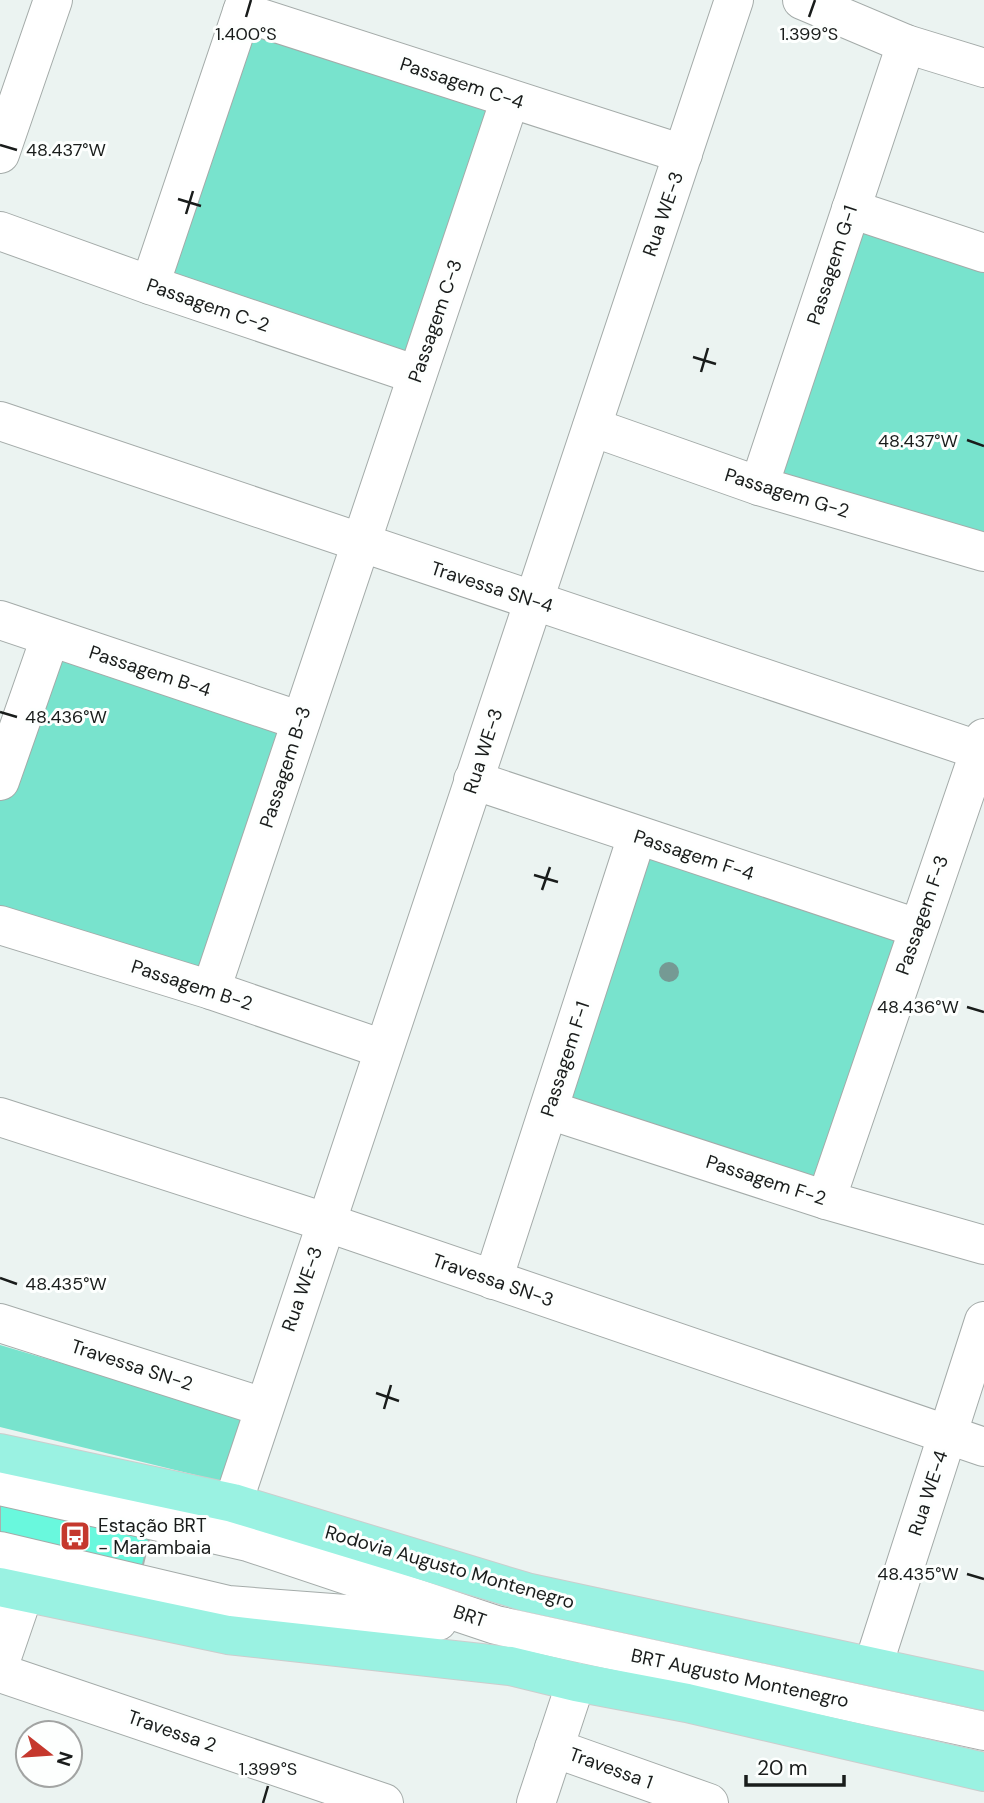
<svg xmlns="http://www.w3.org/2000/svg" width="984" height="1803" font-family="'DM Sans',sans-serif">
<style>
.green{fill:#78e3cd}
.building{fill:#69f8dd;stroke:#a8b0ae;stroke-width:2}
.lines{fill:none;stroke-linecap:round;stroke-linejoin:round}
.minor-casing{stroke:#a4aba9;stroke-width:40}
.major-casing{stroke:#cccdcd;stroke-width:40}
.minor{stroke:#fff;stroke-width:38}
.major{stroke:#9af2e2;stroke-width:38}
.tree{fill:#759a94}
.ticks{fill:none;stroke:#191c1b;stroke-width:2.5}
.labels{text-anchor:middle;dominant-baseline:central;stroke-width:6;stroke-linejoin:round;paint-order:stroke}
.street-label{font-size:19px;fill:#191c1b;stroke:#fdfffe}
.poi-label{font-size:19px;fill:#191c1b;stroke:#fdfffe;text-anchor:start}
.ticks-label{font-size:18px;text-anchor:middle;fill:#191c1b;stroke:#fdfffe;stroke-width:6;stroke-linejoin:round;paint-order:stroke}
</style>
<rect width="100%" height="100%" fill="#ebf3f1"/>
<g class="green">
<path d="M 242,12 L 510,99 L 417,375 L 150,285 Z"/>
<path d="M 851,209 L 984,253 L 984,552 L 759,486 Z"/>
<path d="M 50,638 L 301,721 L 211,990 L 0,925 L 0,781 Z"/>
<path d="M 637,836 L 917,928 L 826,1200 L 549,1110 Z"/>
<path d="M 0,1345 L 243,1417 L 224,1482 L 0,1427 Z"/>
</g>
<path class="building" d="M 0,1493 L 152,1527 L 140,1577 L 0,1545 Z"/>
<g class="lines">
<g class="minor-casing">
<g id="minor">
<path d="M 802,0 L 906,44 L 984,68"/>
<path d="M 242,12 L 683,154"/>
<path d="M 0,154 L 53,0"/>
<path d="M 851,209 L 984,253"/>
<path d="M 0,231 L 150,285 L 417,375"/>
<path d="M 150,285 L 246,0"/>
<path d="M 0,421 L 984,752"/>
<path d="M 592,427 L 759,486 L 984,552"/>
<path d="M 759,486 L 906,44"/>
<path d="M 0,620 L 301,721"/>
<path d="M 473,780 L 917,928"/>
<path d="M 0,781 L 50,638"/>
<path d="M 0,925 L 211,990 L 383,1049"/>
<path d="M 211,990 L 510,99"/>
<path d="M 549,1110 L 826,1200 L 984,1245"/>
<path d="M 0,1117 L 325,1222 L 984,1447"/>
<path d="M 826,1200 L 984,738"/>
<path d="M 493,1280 L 637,836"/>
<path d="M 0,1323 L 263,1407"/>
<path d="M 0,1486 L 248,1542 L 496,1625 L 984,1731"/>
<path d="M 233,1503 L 734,0"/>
<path d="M 0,1551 L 228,1605 L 438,1621"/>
<path d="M 0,1663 L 24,1593"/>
<path d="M 873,1666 L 984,1321"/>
<path d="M 0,1673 L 384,1803"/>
<path d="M 554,1748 L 709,1803"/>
<path d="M 536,1803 L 576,1682"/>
</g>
</g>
<g class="major-casing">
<g id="major">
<path d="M 0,1453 L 233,1503 L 526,1592 L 984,1691"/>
<path d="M 0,1587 L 228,1635 L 510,1666 L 576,1682 L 687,1703 L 984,1772"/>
</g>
</g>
<use href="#minor" class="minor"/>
<use href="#major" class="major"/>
</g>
<circle class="tree" cx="669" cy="972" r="10"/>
<path class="ticks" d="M 246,17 L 251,0M 809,17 L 815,0M 0,145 L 17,150M 178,199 L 201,206M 186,214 L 193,191M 693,357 L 716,364M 701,372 L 708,348M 967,440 L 984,446M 0,712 L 17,717M 534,875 L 558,882M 542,890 L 550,867M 967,1007 L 984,1012M 0,1278 L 17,1284M 376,1393 L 399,1401M 384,1409 L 391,1385M 967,1574 L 984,1579M 263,1803 L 268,1786"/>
<defs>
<g id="bus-square" transform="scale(1.575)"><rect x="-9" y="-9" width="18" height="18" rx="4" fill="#c5382d" stroke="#fdfffe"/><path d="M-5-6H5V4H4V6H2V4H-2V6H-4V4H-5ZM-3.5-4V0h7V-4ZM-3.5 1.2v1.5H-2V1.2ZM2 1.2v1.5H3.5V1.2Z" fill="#fff"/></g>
</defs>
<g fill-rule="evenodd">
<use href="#bus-square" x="75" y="1536"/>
</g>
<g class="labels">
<g class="street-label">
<text transform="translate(462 83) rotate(18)">Passagem C-4</text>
<text transform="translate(663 214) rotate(-71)">Rua WE-3</text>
<text transform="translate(832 265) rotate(-72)">Passagem G-1</text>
<text transform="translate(208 305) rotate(19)">Passagem C-2</text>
<text transform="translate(435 321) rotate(-71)">Passagem C-3</text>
<text transform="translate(787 493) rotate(17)">Passagem G-2</text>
<text transform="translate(492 587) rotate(18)">Travessa SN-4</text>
<text transform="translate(150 671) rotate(18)">Passagem B-4</text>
<text transform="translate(483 751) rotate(-72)">Rua WE-3</text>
<text transform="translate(285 767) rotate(-72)">Passagem B-3</text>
<text transform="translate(694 855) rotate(18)">Passagem F-4</text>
<text transform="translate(922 915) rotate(-71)">Passagem F-3</text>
<text transform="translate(192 985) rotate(18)">Passagem B-2</text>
<text transform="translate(565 1059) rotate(-72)">Passagem F-1</text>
<text transform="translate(766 1180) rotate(18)">Passagem F-2</text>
<text transform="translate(493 1280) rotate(19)">Travessa SN-3</text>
<text transform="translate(302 1289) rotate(-71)">Rua WE-3</text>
<text transform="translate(132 1365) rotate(18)">Travessa SN-2</text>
<text transform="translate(928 1493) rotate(-72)">Rua WE-4</text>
<text transform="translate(450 1567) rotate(16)">Rodovia Augusto Montenegro</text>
<text transform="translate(470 1616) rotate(19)">BRT</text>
<text transform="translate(740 1678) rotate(12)">BRT Augusto Montenegro</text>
<text transform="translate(172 1731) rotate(19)">Travessa 2</text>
<text transform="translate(611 1768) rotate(20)">Travessa 1</text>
</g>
<g class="poi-label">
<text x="98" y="1525">Estação BRT<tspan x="98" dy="22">- Marambaia</tspan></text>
</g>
</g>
<g class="ticks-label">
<text x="246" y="40">1.400°S</text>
<text x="809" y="40">1.399°S</text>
<text x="66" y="156">48.437°W</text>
<text x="918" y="447">48.437°W</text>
<text x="66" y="723">48.436°W</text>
<text x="918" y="1013">48.436°W</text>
<text x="66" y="1290">48.435°W</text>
<text x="918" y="1580">48.435°W</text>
<text x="268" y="1775">1.399°S</text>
</g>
<g transform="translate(49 1754) rotate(107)"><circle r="33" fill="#fdfffe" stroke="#a2a4a3" stroke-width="2"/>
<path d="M0-5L12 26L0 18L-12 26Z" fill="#c5382d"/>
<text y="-10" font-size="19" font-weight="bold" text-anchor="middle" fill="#191c1b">N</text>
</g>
<path d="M746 1775v10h98v-10" fill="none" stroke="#191c1b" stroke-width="3.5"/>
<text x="757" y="1775" font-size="21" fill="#191c1b" stroke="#fdfffe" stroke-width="5" paint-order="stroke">20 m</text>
</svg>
